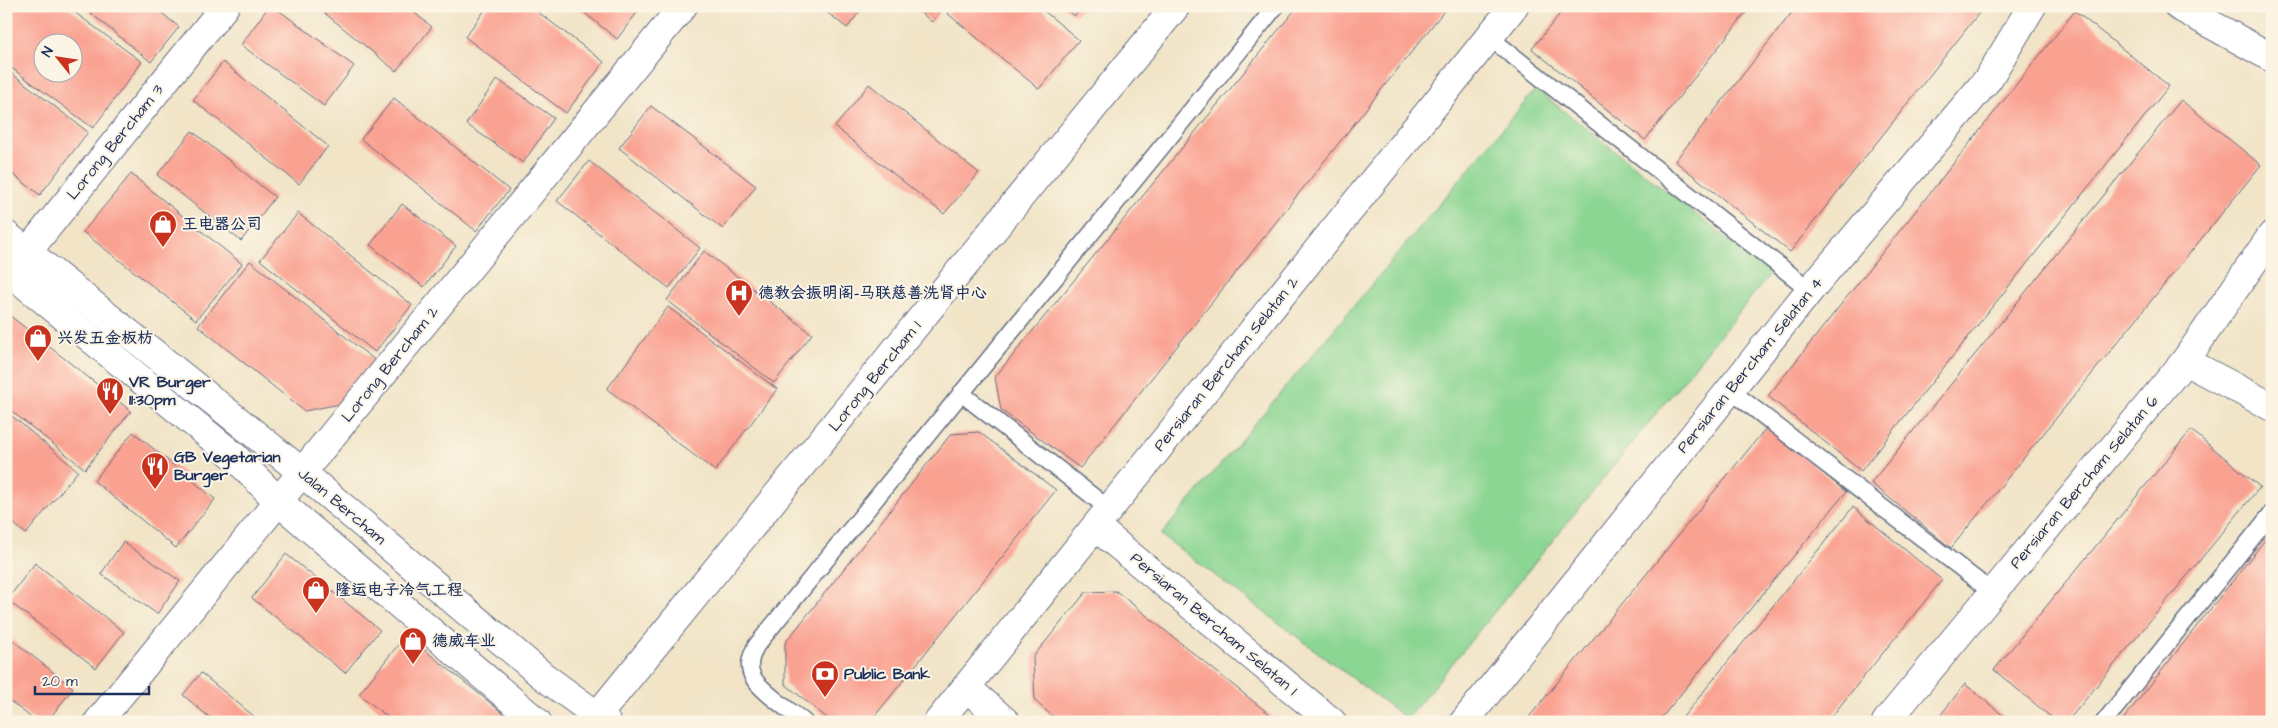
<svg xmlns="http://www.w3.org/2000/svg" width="2278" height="728" font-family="'Architects Daughter','LXGW WenKai TC',sans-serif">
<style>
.green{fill:#8cd693;stroke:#548278}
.building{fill:#faa292;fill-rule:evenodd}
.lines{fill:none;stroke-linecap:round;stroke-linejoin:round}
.lane-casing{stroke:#666e83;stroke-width:19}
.street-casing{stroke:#666e83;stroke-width:30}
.primary-casing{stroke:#666e83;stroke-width:30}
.lane{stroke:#fff;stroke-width:16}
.street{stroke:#fff;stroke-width:28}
.primary{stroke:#fff;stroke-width:28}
.labels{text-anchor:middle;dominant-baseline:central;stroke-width:4;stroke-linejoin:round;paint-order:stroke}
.street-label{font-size:16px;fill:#1b2f5e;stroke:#fcf5e5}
.poi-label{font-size:16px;font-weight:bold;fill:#1b2f5e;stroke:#fcf5e5;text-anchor:start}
</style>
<rect width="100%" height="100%" fill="#fcf5e5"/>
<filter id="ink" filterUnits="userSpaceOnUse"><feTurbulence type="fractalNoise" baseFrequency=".02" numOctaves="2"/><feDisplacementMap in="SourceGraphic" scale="10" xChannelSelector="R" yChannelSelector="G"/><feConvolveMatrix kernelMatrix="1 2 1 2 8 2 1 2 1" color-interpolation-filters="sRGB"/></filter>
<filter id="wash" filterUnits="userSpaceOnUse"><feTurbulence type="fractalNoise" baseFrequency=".0096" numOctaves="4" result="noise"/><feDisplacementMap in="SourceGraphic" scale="20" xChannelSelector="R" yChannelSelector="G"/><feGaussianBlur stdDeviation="1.12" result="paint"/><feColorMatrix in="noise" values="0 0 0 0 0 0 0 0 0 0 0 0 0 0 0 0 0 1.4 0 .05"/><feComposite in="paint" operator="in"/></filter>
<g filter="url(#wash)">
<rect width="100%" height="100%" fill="#f1e4c7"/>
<path class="green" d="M 1536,89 L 1771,273 L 1407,719 L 1161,535 Z"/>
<g id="blocks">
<g class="building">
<path d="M 6,6 L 66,6 L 142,62 L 93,128 L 6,64 ZM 42,42 L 72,42 L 72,72 L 42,72 Z"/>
<path d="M 82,6 L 153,6 L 179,27 L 151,62 Z"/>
<path d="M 269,6 L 273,6 L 354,66 L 324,106 L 241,45 Z"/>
<path d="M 316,6 L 406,6 L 432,27 L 396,71 Z"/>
<path d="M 488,6 L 530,6 L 604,62 L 566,113 L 465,37 Z"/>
<path d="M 576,6 L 642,6 L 617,39 Z"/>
<path d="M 819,6 L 864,6 L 847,28 Z"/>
<path d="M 913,6 L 945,6 L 932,22 Z"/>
<path d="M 952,6 L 1038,6 L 1079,40 L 1039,89 L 947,13 Z"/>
<path d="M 1062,6 L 1083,6 L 1075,16 Z"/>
<path d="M 1298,6 L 1448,6 L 1080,468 L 1001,410 L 995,377 Z"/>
<path d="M 1566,6 L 1751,6 L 1645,140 L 1532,49 Z"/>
<path d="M 1797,6 L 1980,6 L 1983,8 L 1790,252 L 1675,161 Z"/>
<path d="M 2075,11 L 2169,86 L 1861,471 L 1768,396 Z"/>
<path d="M 223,62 L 328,146 L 299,184 L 193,100 Z"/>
<path d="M 6,69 L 88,132 L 40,195 L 6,169 Z"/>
<path d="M 497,79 L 554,118 L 523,163 L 466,124 Z"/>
<path d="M 869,84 L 979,173 L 944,214 L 835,127 Z"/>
<path d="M 394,98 L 509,190 L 476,231 L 361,139 Z"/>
<path d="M 2181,100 L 2261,165 L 1951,548 L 1871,483 Z"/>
<path d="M 651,106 L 756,186 L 723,229 L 619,148 Z"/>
<path d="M 192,131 L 275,197 L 241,241 L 157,175 Z"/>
<path d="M 589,161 L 700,248 L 669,288 L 557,201 Z"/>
<path d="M 131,174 L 242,264 L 196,320 L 83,232 Z"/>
<path d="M 402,204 L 456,246 L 424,287 L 370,245 Z"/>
<path d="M 298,213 L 412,305 L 375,352 L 260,260 Z"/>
<path d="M 704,251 L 812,334 L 774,383 L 667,300 Z"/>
<path d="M 250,261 L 377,362 L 345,403 L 304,411 L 198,326 Z"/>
<path d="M 668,307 L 777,389 L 715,471 L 607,389 Z"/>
<path d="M 9,315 L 131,411 L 85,469 L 6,407 L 6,318 Z"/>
<path d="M 6,411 L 78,471 L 26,534 L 6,517 Z"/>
<path d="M 1767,427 L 1846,492 L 1658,722 L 1525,722 Z"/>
<path d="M 2191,430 L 2260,487 L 2067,722 L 2057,722 L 1994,670 Z"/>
<path d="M 133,432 L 215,499 L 176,548 L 94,481 Z"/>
<path d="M 979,432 L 1056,490 L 870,722 L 832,722 L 785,684 L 785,643 L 951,434 Z"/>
<path d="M 1853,507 L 1942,580 L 1827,722 L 1679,722 Z"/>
<path d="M 2272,531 L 2272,722 L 2121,722 Z"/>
<path d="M 123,542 L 180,581 L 157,614 L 101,574 Z"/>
<path d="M 286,554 L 380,630 L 345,673 L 252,598 Z"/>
<path d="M 35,563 L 124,632 L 96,668 L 7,600 Z"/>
<path d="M 1116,591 L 1279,722 L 1059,722 L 1035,701 L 1033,657 L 1086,592 Z"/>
<path d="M 6,635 L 73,688 L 47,722 L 37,722 L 6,698 Z"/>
<path d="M 406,635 L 514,722 L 394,722 L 359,694 Z"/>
<path d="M 201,673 L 261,722 L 215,722 L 183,695 Z"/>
<path d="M 1965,684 L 2011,722 L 1935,722 Z"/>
</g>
</g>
</g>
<g filter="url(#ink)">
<use href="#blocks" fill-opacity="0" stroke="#666e83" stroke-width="1"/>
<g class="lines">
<g class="lane-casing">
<g id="lane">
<path d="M 1489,37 L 1810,290"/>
<path d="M 1730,390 L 1992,592"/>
<path d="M 961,393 L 1109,509"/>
<path d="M 804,722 C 792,712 759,690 753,677 C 747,666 751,656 756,646 L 1276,6"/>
<path d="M 2104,722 L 2272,513"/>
</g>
</g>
<g class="street-casing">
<g id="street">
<path d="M 2178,6 L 2272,58"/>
<path d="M 12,271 L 225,6"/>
<path d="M 2185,361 L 2272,407"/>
<path d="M 1096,527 L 1332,722"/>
<path d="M 966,687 L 1006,722"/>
<path d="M 98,722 L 683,6"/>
<path d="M 592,722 L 1176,6"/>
<path d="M 938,722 L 1514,6"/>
<path d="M 1464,722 L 1810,290 L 1988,79 L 2032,6"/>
<path d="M 1886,722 L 2185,361 L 2272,235"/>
</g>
</g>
<g class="primary-casing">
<g id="primary">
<path d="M 6,235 L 287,460 L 543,676 L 606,722"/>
<path d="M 6,269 L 234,456 L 278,501 L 537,722"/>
</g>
</g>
<use href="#lane" class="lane"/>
<use href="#street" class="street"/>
<use href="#primary" class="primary"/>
</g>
</g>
<defs>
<g id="shop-pin" transform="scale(1.4375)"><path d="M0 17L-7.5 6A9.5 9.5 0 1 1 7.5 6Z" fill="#c8321e" stroke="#fcf5e5"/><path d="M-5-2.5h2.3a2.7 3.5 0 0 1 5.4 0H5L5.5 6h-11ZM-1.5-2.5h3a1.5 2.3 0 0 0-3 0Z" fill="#fff"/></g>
<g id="hospital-pin" transform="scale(1.4375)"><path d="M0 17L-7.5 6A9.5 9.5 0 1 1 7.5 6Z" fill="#c8321e" stroke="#fcf5e5"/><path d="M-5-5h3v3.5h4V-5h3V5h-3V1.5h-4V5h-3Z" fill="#fff"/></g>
<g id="restaurant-pin" transform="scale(1.4375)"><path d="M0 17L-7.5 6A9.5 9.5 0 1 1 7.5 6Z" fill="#c8321e" stroke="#fcf5e5"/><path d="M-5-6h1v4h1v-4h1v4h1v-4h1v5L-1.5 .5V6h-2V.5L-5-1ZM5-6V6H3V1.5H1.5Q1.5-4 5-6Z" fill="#fff"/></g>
<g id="bank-pin" transform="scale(1.4375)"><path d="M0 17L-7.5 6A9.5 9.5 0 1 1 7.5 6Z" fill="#c8321e" stroke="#fcf5e5"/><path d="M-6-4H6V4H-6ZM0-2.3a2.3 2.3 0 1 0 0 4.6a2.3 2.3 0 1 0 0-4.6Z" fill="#fff"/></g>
</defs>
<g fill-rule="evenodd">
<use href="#shop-pin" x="163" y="224"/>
<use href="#hospital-pin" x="739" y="293"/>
<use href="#shop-pin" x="38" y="338"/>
<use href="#restaurant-pin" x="110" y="391"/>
<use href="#restaurant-pin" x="155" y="466"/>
<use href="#shop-pin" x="316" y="590"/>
<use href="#shop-pin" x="413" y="641"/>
<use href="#bank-pin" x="825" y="674"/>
</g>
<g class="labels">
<g class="street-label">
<text transform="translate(115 142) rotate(-51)">Lorong Bercham 3</text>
<text transform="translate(390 364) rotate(-51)">Lorong Bercham 2</text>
<text transform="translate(1226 364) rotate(-51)">Persiaran Bercham Selatan 2</text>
<text transform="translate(1750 365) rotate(-51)">Persiaran Bercham Selatan 4</text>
<text transform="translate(875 376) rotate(-51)">Lorong Bercham 1</text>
<text transform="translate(2084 482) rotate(-50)">Persiaran Bercham Selatan 6</text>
<text transform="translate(342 506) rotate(40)">Jalan Bercham</text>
<text transform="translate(1214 624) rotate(40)">Persiaran Bercham Selatan 1</text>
</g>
<g class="poi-label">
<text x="182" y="224">王电器公司</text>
<text x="758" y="293">德教会振明阁-马联慈善洗肾中心</text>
<text x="57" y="338">兴发五金板枋</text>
<text x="129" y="382">VR Burger<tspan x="129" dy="18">11:30pm</tspan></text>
<text x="174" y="457">GB Vegetarian<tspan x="174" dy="18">Burger</tspan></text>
<text x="335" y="590">隆运电子冷气工程</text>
<text x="432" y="641">德威车业</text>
<text x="844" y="674">Public Bank</text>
</g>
</g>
<rect width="2278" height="728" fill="none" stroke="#fcf5e5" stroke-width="25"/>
<g transform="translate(58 58) rotate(300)"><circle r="24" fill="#fcf5e5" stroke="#a2a6af"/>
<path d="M0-4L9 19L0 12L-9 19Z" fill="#c8321e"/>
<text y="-8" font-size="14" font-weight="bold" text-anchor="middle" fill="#1b2f5e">N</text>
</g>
<path d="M35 686v8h114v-8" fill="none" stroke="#1b2f5e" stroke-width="2.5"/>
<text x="42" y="686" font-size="15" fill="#1b2f5e" stroke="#fcf5e5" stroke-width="4" paint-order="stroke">20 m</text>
</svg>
